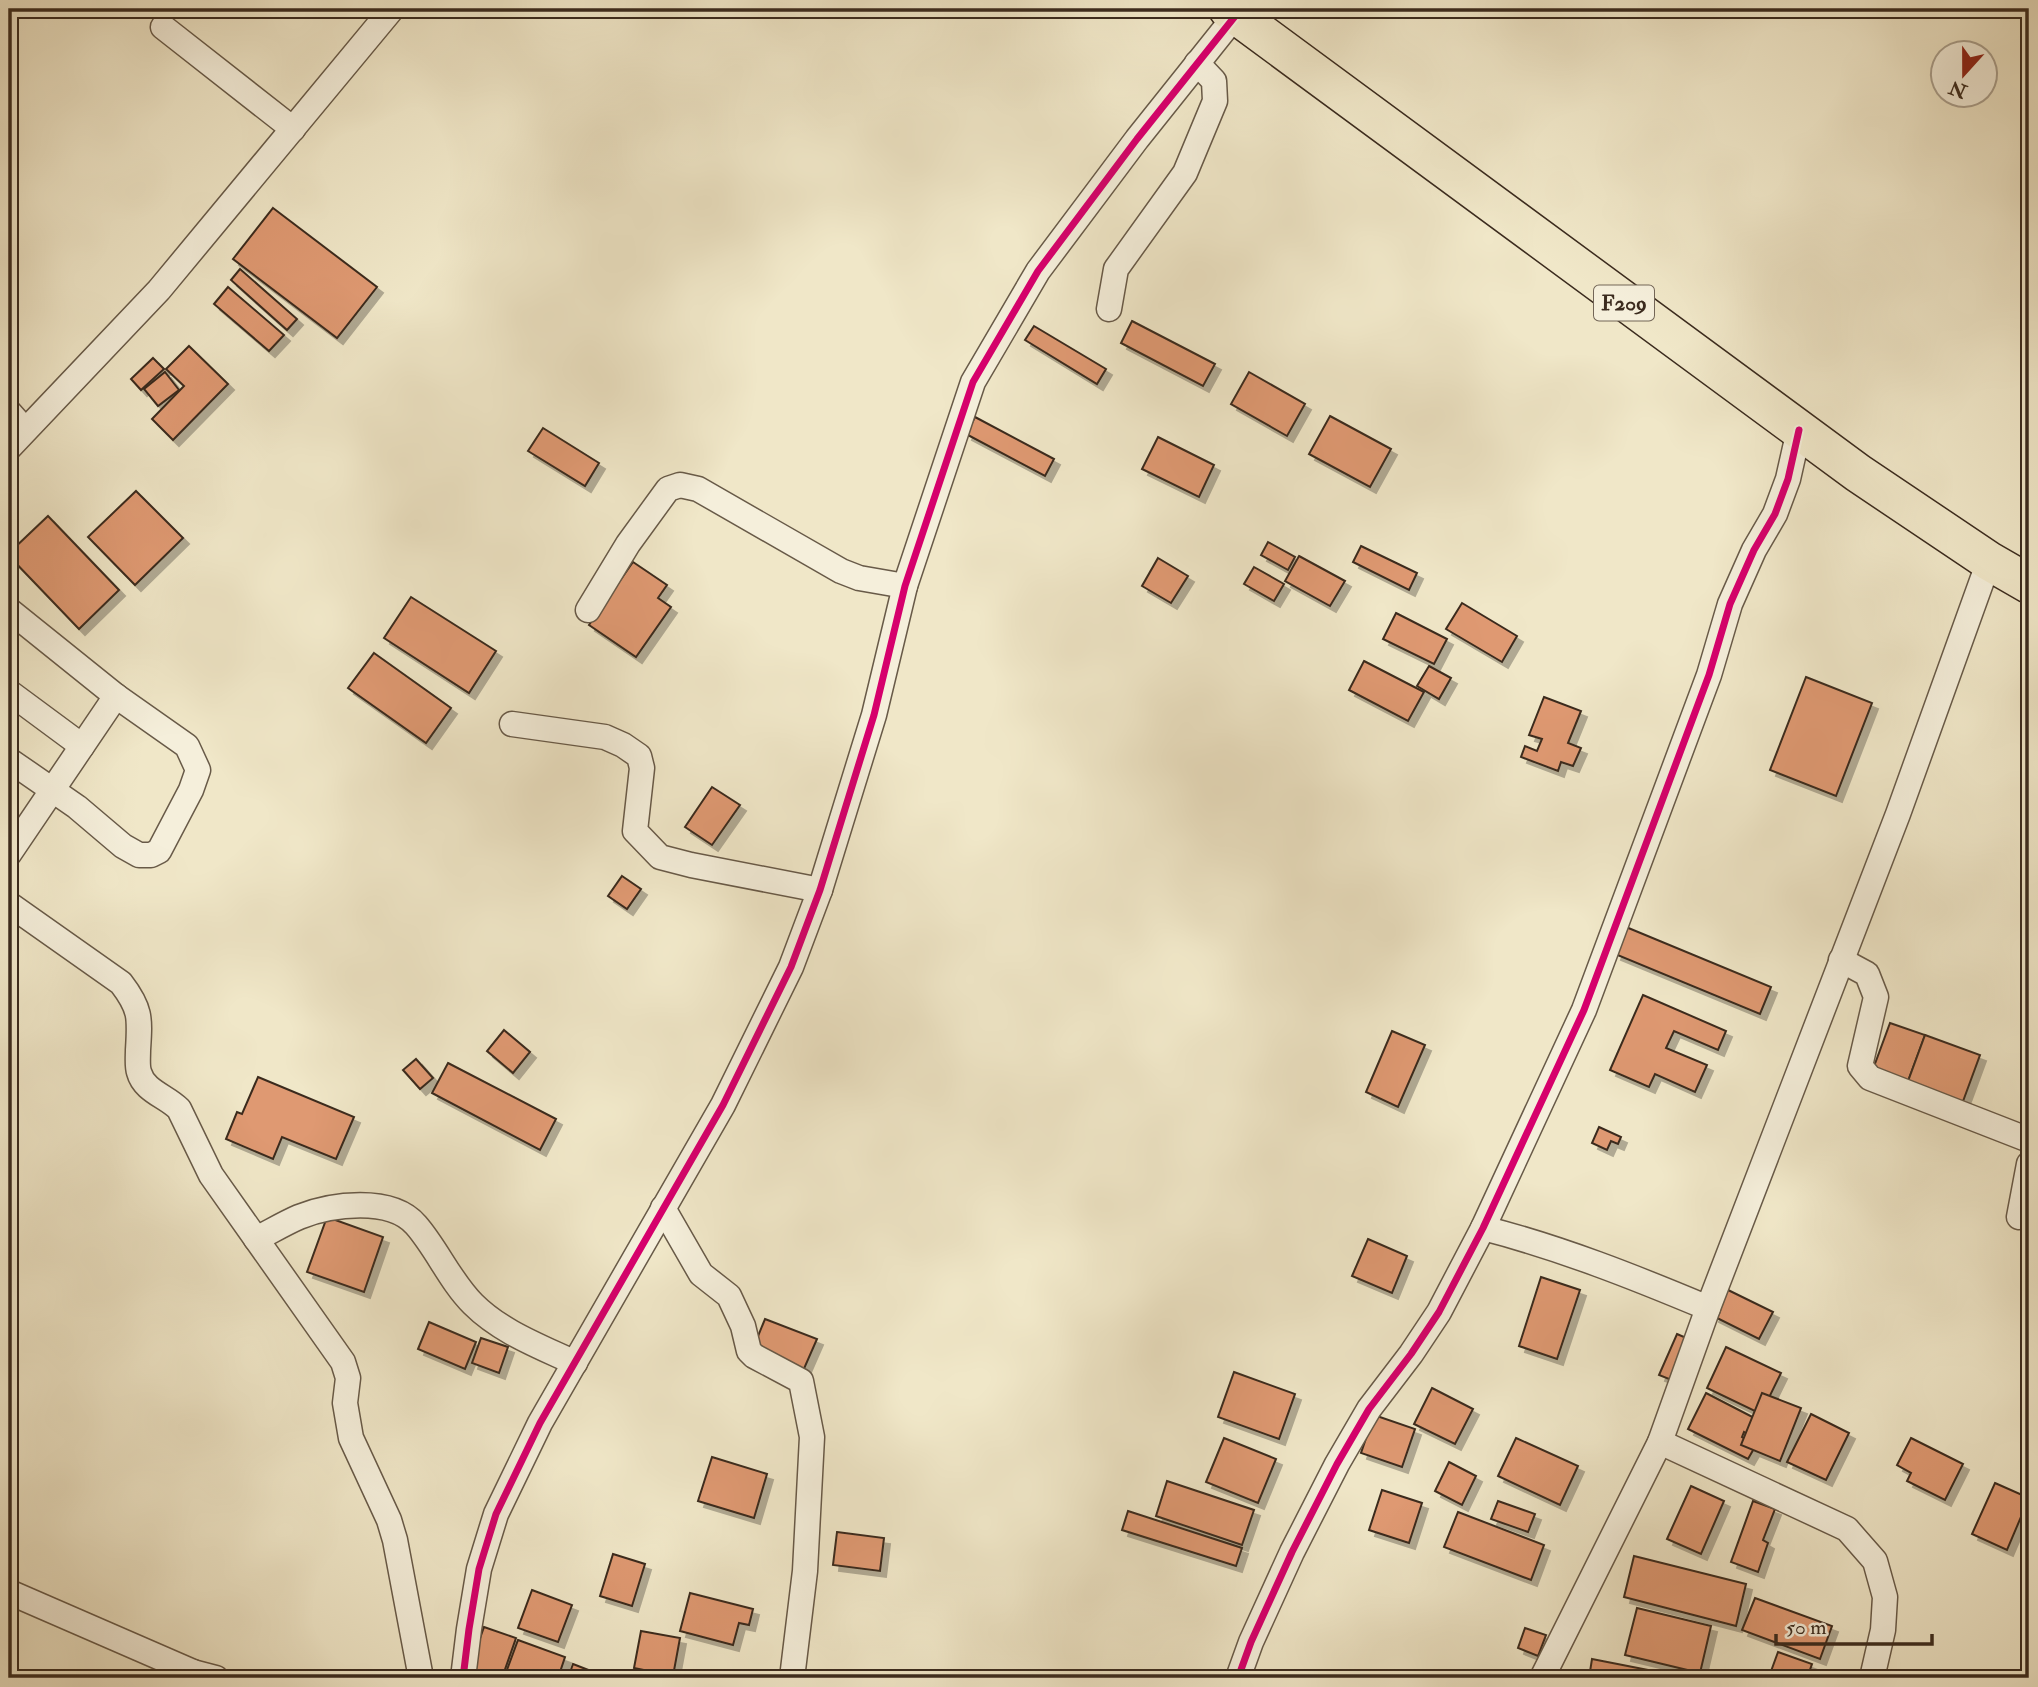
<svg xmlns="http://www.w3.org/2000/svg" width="2038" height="1687" font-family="'IM FELL Double Pica',serif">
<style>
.building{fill:#df9972;stroke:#3b2b1e;stroke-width:2;filter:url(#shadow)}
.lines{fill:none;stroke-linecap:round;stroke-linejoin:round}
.street-casing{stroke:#685a48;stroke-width:27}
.primary-casing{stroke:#3b2b1e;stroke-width:41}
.street{stroke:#f5efdb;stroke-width:24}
.primary{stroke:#f0e7c8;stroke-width:38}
.cycleway-casing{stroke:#f5efdb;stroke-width:11}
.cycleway{stroke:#d6006c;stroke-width:7}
.labels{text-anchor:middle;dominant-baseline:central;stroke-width:5;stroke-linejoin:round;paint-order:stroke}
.shield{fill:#f5efdb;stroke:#736657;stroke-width:2}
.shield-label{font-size:21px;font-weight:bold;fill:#3b2b1e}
</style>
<defs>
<filter id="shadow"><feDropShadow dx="6" dy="6" stdDeviation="0" flood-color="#0004"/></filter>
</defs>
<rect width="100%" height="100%" fill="#f0e7c8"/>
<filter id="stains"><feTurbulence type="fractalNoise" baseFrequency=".00286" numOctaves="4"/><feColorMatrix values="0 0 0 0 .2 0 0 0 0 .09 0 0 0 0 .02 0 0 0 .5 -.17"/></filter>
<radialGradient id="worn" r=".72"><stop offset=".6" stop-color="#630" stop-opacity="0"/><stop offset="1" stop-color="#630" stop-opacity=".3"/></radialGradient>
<g class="building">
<path d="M 273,208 L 377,287 L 337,338 L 233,259 Z"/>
<path d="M 240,269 L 297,319 L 287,330 L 231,280 Z"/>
<path d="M 228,287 L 284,335 L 269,351 L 214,304 Z"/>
<path d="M 1132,321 L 1215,364 L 1203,386 L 1121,343 Z"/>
<path d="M 1034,326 L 1106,369 L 1097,384 L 1025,340 Z"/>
<path d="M 189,346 L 228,384 L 173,440 L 152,419 L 184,386 L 166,369 Z"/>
<path d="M 153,358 L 164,369 L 141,390 L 131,379 Z"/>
<path d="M 165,372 L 179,390 L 158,406 L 144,389 Z"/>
<path d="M 1249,372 L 1305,404 L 1287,436 L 1231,404 Z"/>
<path d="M 1330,416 L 1391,449 L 1370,487 L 1309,454 Z"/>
<path d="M 975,417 L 1054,459 L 1045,476 L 966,434 Z"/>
<path d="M 543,428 L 599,463 L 585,486 L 528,451 Z"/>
<path d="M 1158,437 L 1214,465 L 1199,497 L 1142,469 Z"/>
<path d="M 136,491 L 183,538 L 135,585 L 88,537 Z"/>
<path d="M 48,516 L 119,590 L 79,629 L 9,556 L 9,553 Z"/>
<path d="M 1268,542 L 1295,557 L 1288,570 L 1261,555 Z"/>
<path d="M 1361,546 L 1417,573 L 1409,590 L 1353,562 Z"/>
<path d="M 1299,556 L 1345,581 L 1330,606 L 1285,581 Z"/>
<path d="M 1158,558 L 1188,576 L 1171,603 L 1142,586 Z"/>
<path d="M 633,562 L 667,585 L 658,598 L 671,607 L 636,657 L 589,625 Z"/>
<path d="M 1254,567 L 1284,584 L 1274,601 L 1244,584 Z"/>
<path d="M 411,597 L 496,651 L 469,693 L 384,638 Z"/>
<path d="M 1462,603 L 1517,636 L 1502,662 L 1446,629 Z"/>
<path d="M 1396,613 L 1447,639 L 1434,664 L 1383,639 Z"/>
<path d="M 374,653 L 451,708 L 426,743 L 348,688 Z"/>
<path d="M 1364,661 L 1424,692 L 1408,721 L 1349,690 Z"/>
<path d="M 1429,666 L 1451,678 L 1439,699 L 1417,686 Z"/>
<path d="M 1806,677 L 1872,703 L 1836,796 L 1770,770 Z"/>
<path d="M 1544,697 L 1581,711 L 1568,743 L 1581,748 L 1573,766 L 1561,762 L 1558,771 L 1521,757 L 1525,746 L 1537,751 L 1542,739 L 1529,735 Z"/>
<path d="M 712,787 L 740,805 L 712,845 L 685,827 Z"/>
<path d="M 622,876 L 641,889 L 627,909 L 608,896 Z"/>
<path d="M 1626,927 L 1771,987 L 1760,1014 L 1615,954 Z"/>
<path d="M 1643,995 L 1726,1031 L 1718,1050 L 1674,1031 L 1666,1048 L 1707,1065 L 1695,1092 L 1655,1074 L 1649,1087 L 1610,1070 Z"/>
<path d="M 1890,1023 L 1925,1035 L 1907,1084 L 1872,1072 Z"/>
<path d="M 504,1030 L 530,1052 L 513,1073 L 487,1051 Z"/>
<path d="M 1392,1031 L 1425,1045 L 1398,1107 L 1366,1092 Z"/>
<path d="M 1925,1035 L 1980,1055 L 1962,1104 L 1907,1084 Z"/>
<path d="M 416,1059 L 433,1078 L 420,1089 L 403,1070 Z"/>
<path d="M 448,1063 L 556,1119 L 540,1150 L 432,1093 Z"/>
<path d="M 258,1077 L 354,1117 L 336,1159 L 282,1137 L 273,1159 L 226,1139 L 237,1112 L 242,1114 Z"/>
<path d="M 1599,1127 L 1621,1137 L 1618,1144 L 1611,1141 L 1607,1150 L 1592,1143 Z"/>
<path d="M 327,1217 L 383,1237 L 364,1292 L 307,1272 Z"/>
<path d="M 1368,1239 L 1407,1256 L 1392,1293 L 1352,1276 Z"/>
<path d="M 1541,1277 L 1580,1290 L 1557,1359 L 1519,1346 Z"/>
<path d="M 1726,1289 L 1773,1312 L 1759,1339 L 1713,1316 Z"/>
<path d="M 765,1319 L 817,1339 L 803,1371 L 752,1351 Z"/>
<path d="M 429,1322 L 476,1342 L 465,1369 L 418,1349 Z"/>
<path d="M 1677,1334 L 1691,1340 L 1674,1381 L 1659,1375 Z"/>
<path d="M 481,1338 L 508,1347 L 499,1373 L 472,1363 Z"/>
<path d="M 1726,1347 L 1781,1373 L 1761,1414 L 1707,1388 Z"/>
<path d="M 1234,1372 L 1295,1394 L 1279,1439 L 1218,1417 Z"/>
<path d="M 1432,1388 L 1473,1409 L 1455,1444 L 1414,1424 Z"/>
<path d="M 1706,1393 L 1766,1424 L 1758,1440 L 1744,1432 L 1742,1437 L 1756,1445 L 1748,1459 L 1688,1429 Z"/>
<path d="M 1762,1393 L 1801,1408 L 1780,1461 L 1741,1445 Z"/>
<path d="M 1811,1414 L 1849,1433 L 1826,1480 L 1787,1462 Z"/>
<path d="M 1374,1415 L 1415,1429 L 1402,1467 L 1361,1453 Z"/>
<path d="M 1224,1438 L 1276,1459 L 1258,1503 L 1206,1482 Z"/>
<path d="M 1516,1438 L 1578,1466 L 1560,1505 L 1498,1476 Z"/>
<path d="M 1911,1438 L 1963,1464 L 1945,1500 L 1907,1481 L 1911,1473 L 1897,1465 Z"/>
<path d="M 712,1457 L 767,1474 L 754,1518 L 698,1501 Z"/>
<path d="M 1449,1462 L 1476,1476 L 1462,1505 L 1435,1491 Z"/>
<path d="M 1167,1481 L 1254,1510 L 1242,1545 L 1156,1516 Z"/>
<path d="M 1995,1483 L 2029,1498 L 2007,1550 L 1972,1534 Z"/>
<path d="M 1691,1486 L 1724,1501 L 1701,1554 L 1667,1539 Z"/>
<path d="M 1382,1490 L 1422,1503 L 1409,1543 L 1369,1530 Z"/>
<path d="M 1498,1501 L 1535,1514 L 1528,1532 L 1491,1519 Z"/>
<path d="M 1753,1501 L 1775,1509 L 1763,1540 L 1768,1543 L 1758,1572 L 1731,1562 Z"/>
<path d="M 1128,1511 L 1242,1548 L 1236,1566 L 1122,1530 Z"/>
<path d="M 1458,1512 L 1544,1545 L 1531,1580 L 1444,1547 Z"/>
<path d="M 837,1532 L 884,1538 L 880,1571 L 833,1565 Z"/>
<path d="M 613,1554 L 645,1564 L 632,1606 L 600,1596 Z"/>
<path d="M 1634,1556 L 1746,1584 L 1736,1626 L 1624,1597 Z"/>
<path d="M 532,1590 L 572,1605 L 558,1642 L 518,1628 Z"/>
<path d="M 690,1593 L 753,1609 L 749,1625 L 739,1623 L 733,1645 L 680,1631 Z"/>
<path d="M 1755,1598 L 1832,1626 L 1820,1659 L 1742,1630 Z"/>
<path d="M 1637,1608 L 1711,1626 L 1700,1673 L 1625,1655 Z"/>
<path d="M 484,1627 L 516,1638 L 502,1678 L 466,1678 Z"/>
<path d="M 1525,1628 L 1546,1635 L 1538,1656 L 1518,1648 Z"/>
<path d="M 641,1631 L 680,1638 L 673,1676 L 634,1668 Z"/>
<path d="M 518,1640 L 565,1657 L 558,1678 L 504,1678 Z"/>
<path d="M 1778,1652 L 1812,1664 L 1807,1678 L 1783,1678 L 1770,1674 Z"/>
<path d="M 1592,1659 L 1689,1678 L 1589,1678 Z"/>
<path d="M 573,1664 L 609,1678 L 568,1678 Z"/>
</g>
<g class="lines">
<g class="street-casing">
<g id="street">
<path d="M 163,27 L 293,129"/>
<path d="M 1109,309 L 1116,269 L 1185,173 L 1215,101 L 1214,81 L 1197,63"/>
<path d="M 9,412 L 25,430"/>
<path d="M 9,448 L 159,290 L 392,9"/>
<path d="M 9,610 L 116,696 L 187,746 L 198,770 L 191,790 L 159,851 L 151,855 L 139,855 L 123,846 L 77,807 L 9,760"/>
<path d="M 588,610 L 628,544 L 668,489 L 680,485 L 698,489 L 841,571 L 859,578 L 905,586"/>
<path d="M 9,692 L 82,746"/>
<path d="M 512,724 L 605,737 L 623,745 L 639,756 L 642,768 L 635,831 L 660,857 L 691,865 L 820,890"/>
<path d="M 9,854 L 116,696"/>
<path d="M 9,904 L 121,983 C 141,1009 140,1018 138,1050 C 138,1057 137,1066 139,1072 C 144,1091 166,1096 179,1109 L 211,1175 L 343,1362 L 348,1378 L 345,1403 L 351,1438 L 389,1520 L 395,1540 L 421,1678"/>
<path d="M 1841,960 L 1867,974 L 1876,997 L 1860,1066 L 1870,1078 L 2029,1140"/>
<path d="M 663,1208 L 701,1274 L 729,1296 L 743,1326 L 749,1351 L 754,1356 L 801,1381 L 812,1437 L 805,1571 L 792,1678"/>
<path d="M 2019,1217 L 2029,1164"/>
<path d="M 1483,1228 C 1561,1248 1634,1277 1708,1308"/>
<path d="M 256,1239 C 270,1232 285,1223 299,1217 C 331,1204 391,1196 416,1225 C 437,1249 450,1281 473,1304 C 501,1332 539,1346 575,1363"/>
<path d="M 1660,1442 L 1847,1529 L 1875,1561 L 1885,1597 L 1883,1630 L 1872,1678"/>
<path d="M 9,1592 L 193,1672"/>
<path d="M 191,1678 L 193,1672 L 216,1678"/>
<path d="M 463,1678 L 469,1629 L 479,1569 L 496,1514 L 540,1423 L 723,1105 L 791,967 L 820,890 L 874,715 L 905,586 L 973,382 L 1038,271 L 1137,139 L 1236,15"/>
<path d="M 1238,1678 L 1251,1642 L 1292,1552 L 1337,1464 L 1369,1409 L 1411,1354 L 1439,1312 L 1483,1228 L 1584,1010 L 1709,675 L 1730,604 L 1754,550 L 1775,514 L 1788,479 L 1799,430"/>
<path d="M 1542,1678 L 1660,1442 L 1708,1308 L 1898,814 L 1989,561"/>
</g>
</g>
<g class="primary-casing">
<path id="primary" d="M 1228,9 L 1858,473 L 1989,561 L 2029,584"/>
</g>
<use href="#street" class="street"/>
<use href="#primary" class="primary"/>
<g class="cycleway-casing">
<g id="cycleway">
<path d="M 463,1678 L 469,1629 L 479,1569 L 496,1514 L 540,1423 L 723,1105 L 791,967 L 820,890 L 874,715 L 905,586 L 973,382 L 1038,271 L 1137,139 L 1236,15"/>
<path d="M 1238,1678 L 1251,1642 L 1292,1552 L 1337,1464 L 1369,1409 L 1411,1354 L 1439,1312 L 1483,1228 L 1584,1010 L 1709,675 L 1730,604 L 1754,550 L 1775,514 L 1788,479 L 1799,430"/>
</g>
</g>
<use href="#cycleway" class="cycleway"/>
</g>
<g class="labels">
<rect class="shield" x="1594" y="285.5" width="60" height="35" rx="5"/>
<g class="shield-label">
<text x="1624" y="303">F209</text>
</g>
</g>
<rect width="2038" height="1687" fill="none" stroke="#f0e7c8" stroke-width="35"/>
<rect x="10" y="10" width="2017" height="1666" fill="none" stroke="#3b2b1e" stroke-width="3.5"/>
<rect x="18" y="18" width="2003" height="1652" fill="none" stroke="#3b2b1e" stroke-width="2"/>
<g transform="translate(1964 74) rotate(201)"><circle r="33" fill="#f5efdb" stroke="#aba18f" stroke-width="2"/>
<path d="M0-5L12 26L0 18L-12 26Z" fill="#8f2418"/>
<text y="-10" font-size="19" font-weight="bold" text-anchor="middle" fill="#3b2b1e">N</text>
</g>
<path d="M1776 1634v10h156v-10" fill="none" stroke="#3b2b1e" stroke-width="3.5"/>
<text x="1786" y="1634" font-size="21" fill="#3b2b1e" stroke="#f5efdb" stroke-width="5" paint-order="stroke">50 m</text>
<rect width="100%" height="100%" filter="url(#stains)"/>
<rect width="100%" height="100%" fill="url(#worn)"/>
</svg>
